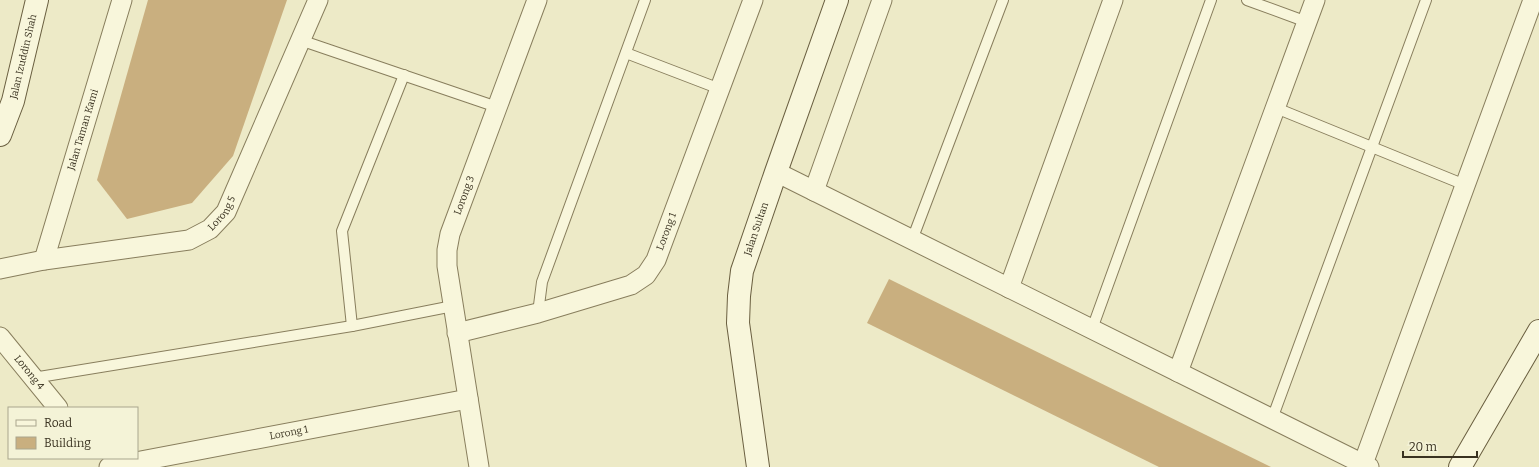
<svg xmlns="http://www.w3.org/2000/svg" width="1539" height="467" font-family="Bitter,serif">
<style>
.building{fill:#c9af7f}
.lines{fill:none;stroke-linecap:round;stroke-linejoin:round}
.lane-casing{stroke:#887e5d;stroke-width:12}
.street-casing{stroke:#887e5d;stroke-width:21}
.secondary-casing{stroke:#6a5f40;stroke-width:24}
.lane{stroke:#f8f6db;stroke-width:10}
.street{stroke:#f8f6db;stroke-width:19}
.secondary{stroke:#f8f6db;stroke-width:22}
.labels{text-anchor:middle;dominant-baseline:central;stroke-width:3;stroke-linejoin:round;paint-order:stroke}
.street-label{font-size:10px;fill:#393220;stroke:#f4f3d7}
</style>
<rect width="100%" height="100%" fill="#edeac7"/>
<g class="building">
<path d="M 148,0 L 287,0 L 233,156 L 192,203 L 127,219 L 97,180 Z"/>
<path d="M 889,279 L 1271,467 L 1159,467 L 867,323 Z"/>
</g>
<g class="lines">
<g class="lane-casing">
<g id="lane">
<path d="M 1247,0 L 1307,22"/>
<path d="M 300,40 L 497,107"/>
<path d="M 626,53 L 720,89"/>
<path d="M 1276,108 L 1465,185"/>
<path d="M 912,240 L 1003,0"/>
<path d="M 538,313 L 542,282 L 645,0"/>
<path d="M 352,326 L 342,231 L 404,75"/>
<path d="M 1092,329 L 1211,0"/>
<path d="M 33,378 L 352,326 L 453,306"/>
<path d="M 1272,419 L 1426,0"/>
</g>
</g>
<g class="street-casing">
<g id="street">
<path d="M 776,172 L 1369,467"/>
<path d="M 814,191 L 882,0"/>
<path id="s1" d="M 44,260 L 122,0"/>
<path id="s2" d="M 0,269 L 44,260 L 189,240 L 210,229 L 226,212 L 318,0"/>
<path d="M 1009,288 L 1113,0"/>
<path id="s3" d="M 457,333 L 538,313 L 631,285 L 646,275 L 656,260 L 753,0"/>
<path id="s4" d="M 0,337 L 58,408"/>
<path d="M 1178,372 L 1315,0"/>
<path d="M 1363,464 L 1533,0"/>
<path id="s5" d="M 109,467 L 468,399"/>
<path id="s6" d="M 479,467 L 447,266 L 447,250 L 450,234 L 537,0"/>
</g>
</g>
<g class="secondary-casing">
<g id="secondary">
<path id="s7" d="M 0,135 L 13,101 L 37,0"/>
<path id="s8" d="M 758,467 L 738,323 L 739,296 L 742,271 L 776,172 L 837,0"/>
<path d="M 1460,467 L 1539,331"/>
</g>
</g>
<use href="#lane" class="lane"/>
<use href="#street" class="street"/>
<use href="#secondary" class="secondary"/>
</g>
<g class="labels">
<g class="street-label">
<text stroke="none"><textPath href="#s7" startOffset="82">Jalan Izuddin Shah</textPath></text>
<text stroke="none"><textPath href="#s1" startOffset="136">Jalan Taman Kami</textPath></text>
<text stroke="none"><textPath href="#s6" startOffset="277">Lorong 3</textPath></text>
<text stroke="none"><textPath href="#s2" startOffset="235">Lorong 5</textPath></text>
<text stroke="none"><textPath href="#s8" startOffset="242">Jalan Sultan</textPath></text>
<text stroke="none"><textPath href="#s3" startOffset="247">Lorong 1</textPath></text>
<text stroke="none"><textPath href="#s4" startOffset="46">Lorong 4</textPath></text>
<text stroke="none"><textPath href="#s5" startOffset="183">Lorong 1</textPath></text>
</g>
</g>
<rect x="8" y="407" width="130" height="52" fill="#f4f3d7" stroke="#a9a68e"/>
<rect x="16" y="420" width="20" height="6" fill="#f8f6db" stroke="#a9a68e"/>
<text x="44" y="427" font-size="12" fill="#393220">Road</text>
<rect x="16" y="437" width="20" height="12" fill="#c9af7f" stroke="#a9a68e"/>
<text x="44" y="447" font-size="12" fill="#393220">Building</text>
<path d="M1403 451v6h74v-6" fill="none" stroke="#393220" stroke-width="2"/>
<text x="1409" y="451" font-size="12" fill="#393220" stroke="#f4f3d7" stroke-width="3" paint-order="stroke">20 m</text>
</svg>
